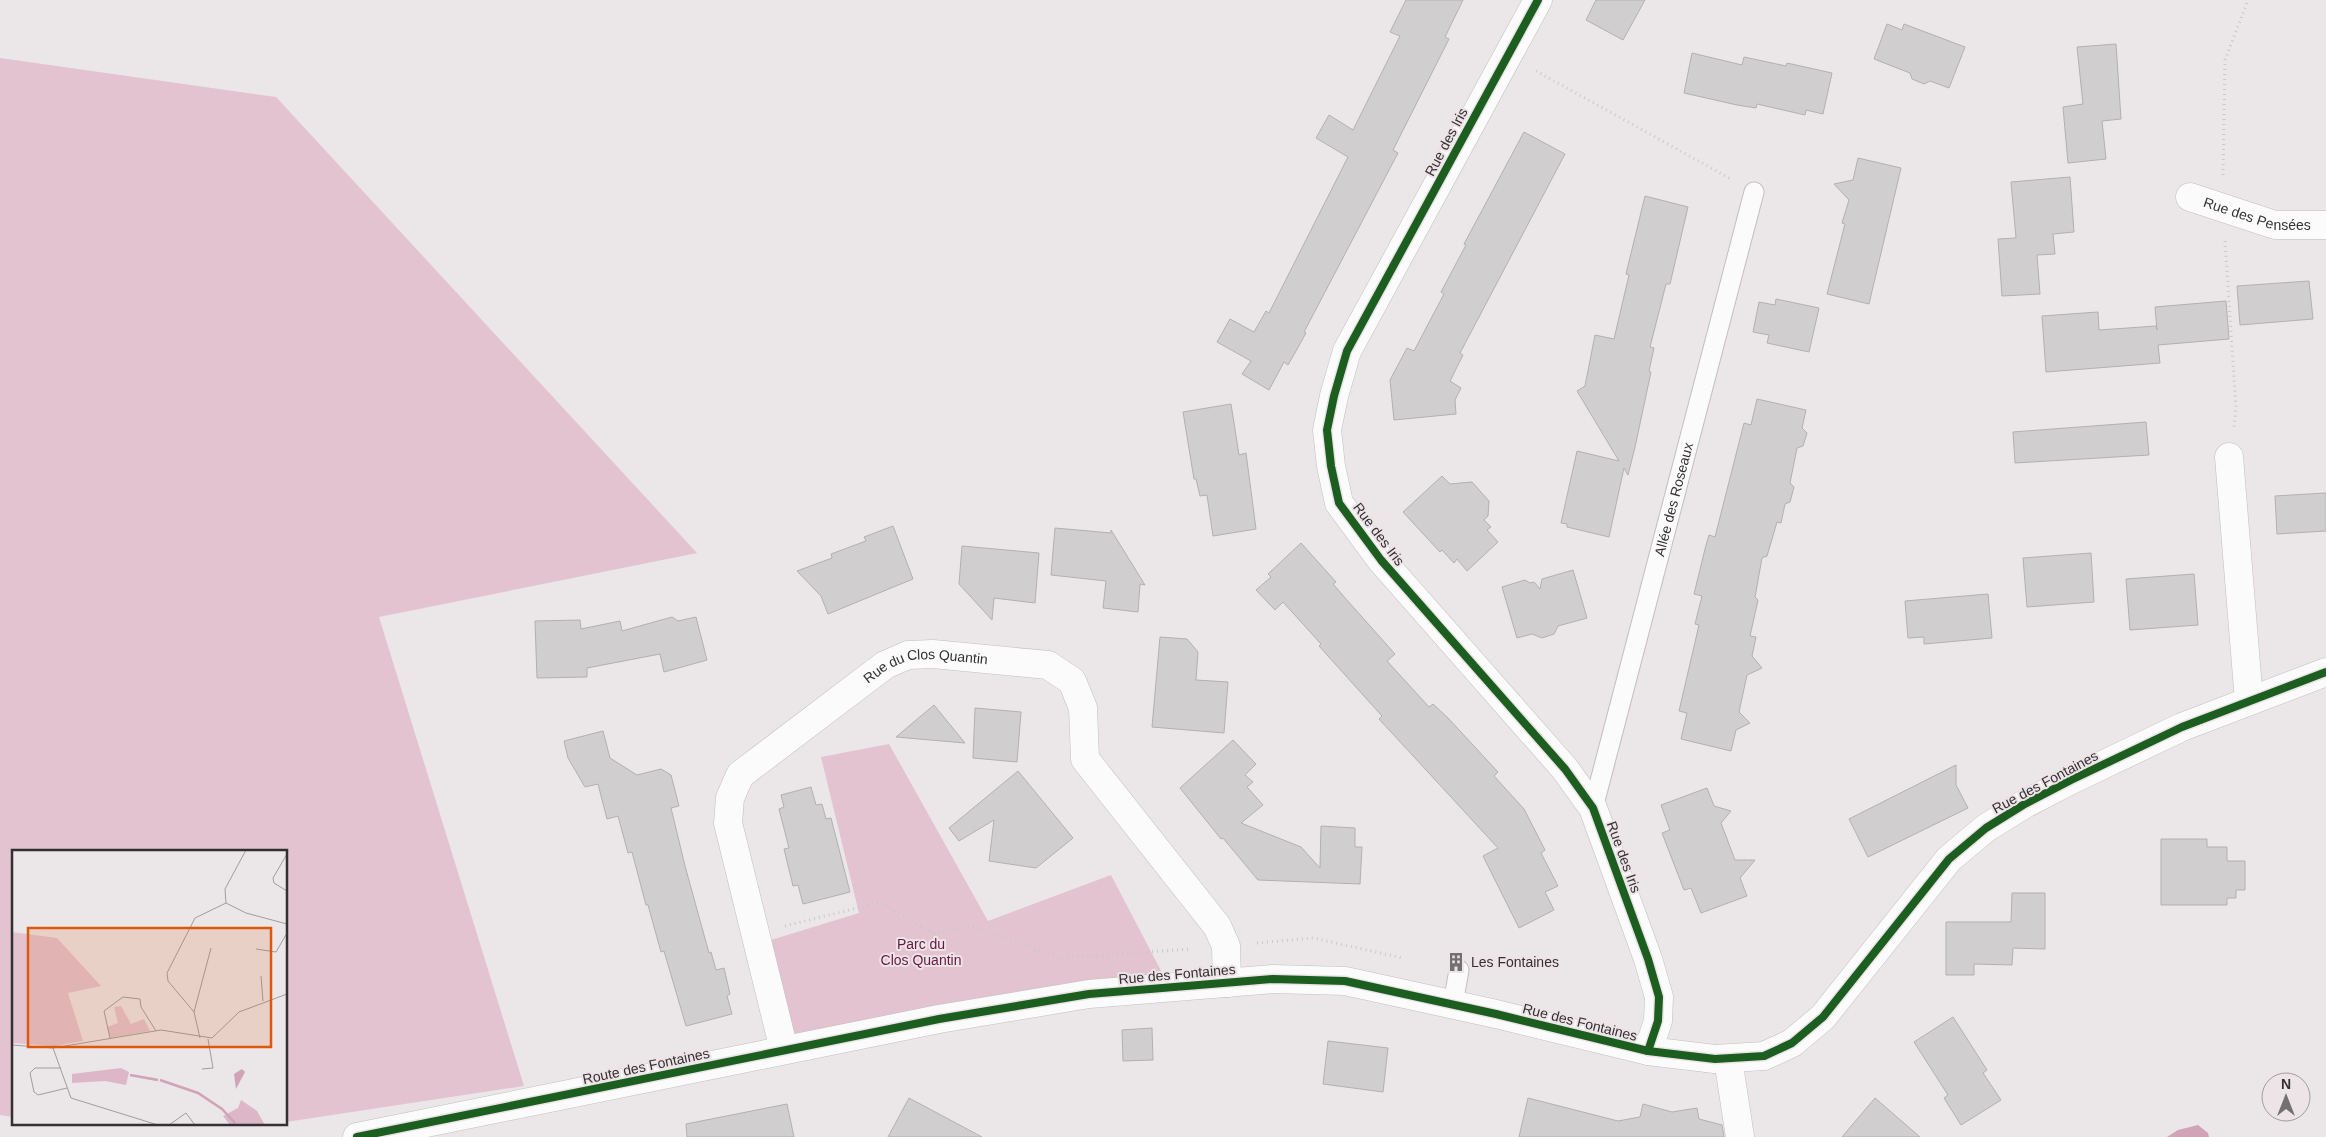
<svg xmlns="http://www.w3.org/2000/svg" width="2326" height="1137" font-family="Helvetica,sans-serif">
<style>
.green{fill:#e3c3d0}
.water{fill:#d1a3b7}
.building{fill:#d1cecf;stroke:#b3b0b2}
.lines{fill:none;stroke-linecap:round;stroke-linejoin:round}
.lane-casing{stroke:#c2bebf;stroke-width:21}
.street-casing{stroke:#c2bebf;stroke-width:29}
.path{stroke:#cac8c8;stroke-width:3;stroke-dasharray:1 4;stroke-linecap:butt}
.lane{stroke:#fcfbfc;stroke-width:19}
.street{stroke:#fcfbfc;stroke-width:28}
.cycleway-casing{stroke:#ede4e7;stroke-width:11}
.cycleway{stroke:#1b5e20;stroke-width:8}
.labels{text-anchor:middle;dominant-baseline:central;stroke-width:4;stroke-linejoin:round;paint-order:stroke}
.street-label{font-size:14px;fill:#333031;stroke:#ede4e7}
.park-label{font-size:14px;fill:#651942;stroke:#ede4e7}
.poi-label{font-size:14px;fill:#333031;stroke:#ede4e7;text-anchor:start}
.inset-river{fill:none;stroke:#d1a3b7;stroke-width:2.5}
.inset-road{fill:none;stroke:#a19d9f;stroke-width:1}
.view{fill:#df570e;fill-opacity:0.15;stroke:#df570e;stroke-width:2.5}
.inset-edge{fill:none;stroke:#333031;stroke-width:2.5}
</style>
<rect width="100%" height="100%" fill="#ebe6e8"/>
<g class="green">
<path d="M 0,58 L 276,97 L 697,553 L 379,617 L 524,1086 L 286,1122 L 286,851 L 14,851 L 14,1117 L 0,1115 Z"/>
<path d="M 889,744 L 988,921 L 1111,875 L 1169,986 L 784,1050 L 758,944 L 859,913 L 821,757 Z"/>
</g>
<path class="water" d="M 2198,1125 L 2208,1133 L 2209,1137 L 2167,1137 L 2178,1130 Z"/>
<g class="building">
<path d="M 1406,0 L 1463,0 L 1445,37 L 1449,39 L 1393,150 L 1398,153 L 1304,332 L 1306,333 L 1296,351 L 1288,365 L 1284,362 L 1269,390 L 1242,374 L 1251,361 L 1217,342 L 1230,319 L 1254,332 L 1266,311 L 1269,313 L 1348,157 L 1316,138 L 1329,115 L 1353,130 L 1400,36 L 1390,32 Z"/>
<path d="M 1596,0 L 1645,0 L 1623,40 L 1586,20 Z"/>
<path d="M 1887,24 L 1902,30 L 1904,24 L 1965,47 L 1949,88 L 1930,81 L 1924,84 L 1912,79 L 1910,73 L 1874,59 Z"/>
<path d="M 2116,44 L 2121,119 L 2102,121 L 2106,159 L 2068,163 L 2063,107 L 2083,104 L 2077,47 Z"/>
<path d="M 1692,53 L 1742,65 L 1744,57 L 1786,66 L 1787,63 L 1832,73 L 1823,114 L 1806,110 L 1805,115 L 1757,104 L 1756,108 L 1737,105 L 1684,93 Z"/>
<path d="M 1524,132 L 1565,154 L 1460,353 L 1463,355 L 1450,381 L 1461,388 L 1455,400 L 1456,414 L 1394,420 L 1390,380 L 1407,348 L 1414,351 L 1444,294 L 1441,292 L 1466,245 L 1464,244 Z"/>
<path d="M 1858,158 L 1901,168 L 1869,304 L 1827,294 L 1845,224 L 1842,223 L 1849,200 L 1834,184 L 1853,180 Z"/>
<path d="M 2070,177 L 2074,232 L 2053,234 L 2055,254 L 2037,255 L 2040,294 L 2002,296 L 1998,239 L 2016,238 L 2011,182 Z"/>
<path d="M 1645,196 L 1688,207 L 1670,284 L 1666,284 L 1650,347 L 1654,348 L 1649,371 L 1651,372 L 1635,447 L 1628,475 L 1624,468 L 1609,537 L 1567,527 L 1567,524 L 1561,523 L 1577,451 L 1619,461 L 1577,391 L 1585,386 L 1595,335 L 1614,339 L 1629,275 L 1626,274 Z"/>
<path d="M 2309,281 L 2313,319 L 2240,325 L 2237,286 Z"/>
<path d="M 1776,299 L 1819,308 L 1809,352 L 1767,343 L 1769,335 L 1753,332 L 1759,302 L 1775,305 Z"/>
<path d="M 2226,301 L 2229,339 L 2158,345 L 2160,363 L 2046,372 L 2042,316 L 2098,312 L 2099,330 L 2156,326 L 2157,330 L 2155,307 Z"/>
<path d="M 1757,399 L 1806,410 L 1802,428 L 1807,433 L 1803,446 L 1797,448 L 1790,483 L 1794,487 L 1790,502 L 1785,504 L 1781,523 L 1777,522 L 1767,556 L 1762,558 L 1755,597 L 1758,600 L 1750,636 L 1756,637 L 1752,656 L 1762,668 L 1747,675 L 1739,712 L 1750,723 L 1736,730 L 1731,751 L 1681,739 L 1687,713 L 1679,711 L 1699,625 L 1695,624 L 1702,596 L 1694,594 L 1705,549 L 1709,535 L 1715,537 L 1744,423 L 1751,425 Z"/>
<path d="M 1231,404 L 1239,455 L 1246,453 L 1256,529 L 1213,536 L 1207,495 L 1200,496 L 1196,479 L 1194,479 L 1183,412 Z"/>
<path d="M 2146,422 L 2149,455 L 2015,463 L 2013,432 Z"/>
<path d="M 1442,476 L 1450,484 L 1472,482 L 1489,501 L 1488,516 L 1484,520 L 1491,527 L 1487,530 L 1498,542 L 1467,571 L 1457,559 L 1454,563 L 1442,550 L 1440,552 L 1403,512 Z"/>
<path d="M 2326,493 L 2326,531 L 2277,534 L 2275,496 Z"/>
<path d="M 893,526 L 913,579 L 828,614 L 821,596 L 797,571 L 832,558 L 831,554 L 866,541 L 864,537 Z"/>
<path d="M 1055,528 L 1111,533 L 1111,530 L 1145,585 L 1140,584 L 1138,612 L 1103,608 L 1106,581 L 1051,575 Z"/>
<path d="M 1301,543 L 1336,582 L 1333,584 L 1346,599 L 1395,654 L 1387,661 L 1429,707 L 1433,704 L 1448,718 L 1498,772 L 1494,776 L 1524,809 L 1545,850 L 1541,853 L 1558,886 L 1545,892 L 1554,910 L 1519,928 L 1483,856 L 1498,848 L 1379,719 L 1382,716 L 1319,646 L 1321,644 L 1283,602 L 1275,610 L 1256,590 L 1271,577 L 1268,574 Z"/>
<path d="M 962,546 L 1039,553 L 1035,603 L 994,598 L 992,620 L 959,584 Z"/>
<path d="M 2091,553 L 2094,602 L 2027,607 L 2023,558 Z"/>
<path d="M 1573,570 L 1587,618 L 1558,626 L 1554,634 L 1542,638 L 1532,634 L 1517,638 L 1502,587 L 1525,580 L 1530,583 L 1534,582 L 1540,589 L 1542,579 Z"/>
<path d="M 2194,574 L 2198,625 L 2130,630 L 2126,579 Z"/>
<path d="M 1988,594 L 1992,638 L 1924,644 L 1924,637 L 1908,638 L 1905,601 Z"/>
<path d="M 672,617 L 678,621 L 696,617 L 707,660 L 664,672 L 660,654 L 587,668 L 587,677 L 537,678 L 535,621 L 580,620 L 581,629 L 620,621 L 622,631 Z"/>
<path d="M 1160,637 L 1187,639 L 1198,652 L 1196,680 L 1228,682 L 1224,733 L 1152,727 Z"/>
<path d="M 934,705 L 965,743 L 896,737 Z"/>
<path d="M 975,708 L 1021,712 L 1017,762 L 973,758 Z"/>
<path d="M 603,731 L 610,758 L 637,775 L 661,769 L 671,775 L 679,806 L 671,808 L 685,866 L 709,953 L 711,952 L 716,970 L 724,968 L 730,994 L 727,996 L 732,1014 L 686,1026 L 664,951 L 661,952 L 648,905 L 646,905 L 632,852 L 628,853 L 618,816 L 607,819 L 598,784 L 585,787 L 568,758 L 564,741 Z"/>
<path d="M 1233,740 L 1256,764 L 1245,775 L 1253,782 L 1247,787 L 1263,805 L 1241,823 L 1301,847 L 1320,868 L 1321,826 L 1355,828 L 1355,847 L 1362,847 L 1360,884 L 1258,880 L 1223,838 L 1221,839 L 1180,788 Z"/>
<path d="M 1956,765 L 1956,785 L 1968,808 L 1868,857 L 1849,819 Z"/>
<path d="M 1018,771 L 1073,838 L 1036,868 L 989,861 L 994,820 L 959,841 L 949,828 Z"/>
<path d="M 811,787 L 816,805 L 822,804 L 826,819 L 831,818 L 850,892 L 803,904 L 798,885 L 793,886 L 784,849 L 789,848 L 779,809 L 784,807 L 781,795 Z"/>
<path d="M 1707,788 L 1714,806 L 1731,811 L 1721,823 L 1735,860 L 1755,860 L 1740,878 L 1747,896 L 1701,913 L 1691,888 L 1684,890 L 1662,833 L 1670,830 L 1661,805 Z"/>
<path d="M 2161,839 L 2207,839 L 2207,847 L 2227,847 L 2227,861 L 2245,861 L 2245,890 L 2236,890 L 2236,898 L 2227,898 L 2227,905 L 2161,905 Z"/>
<path d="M 2012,893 L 2045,893 L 2045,949 L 2013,948 L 2012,965 L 1974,964 L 1974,975 L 1946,975 L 1946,922 L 2011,922 Z"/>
<path d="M 1953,1017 L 1987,1070 L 1983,1073 L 2001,1100 L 1961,1125 L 1944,1098 L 1948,1095 L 1914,1042 Z"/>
<path d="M 1152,1028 L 1153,1060 L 1123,1061 L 1122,1030 Z"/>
<path d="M 1328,1041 L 1388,1048 L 1383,1092 L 1323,1084 Z"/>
<path d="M 909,1098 L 982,1137 L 888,1137 Z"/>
<path d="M 1528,1098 L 1618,1121 L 1640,1117 L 1643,1104 L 1672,1112 L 1697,1108 L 1699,1119 L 1722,1125 L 1724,1137 L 1519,1137 Z"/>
<path d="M 1875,1098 L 1920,1137 L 1842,1137 Z"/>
<path d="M 787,1104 L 794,1137 L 687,1137 L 686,1124 Z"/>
</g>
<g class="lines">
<g class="lane-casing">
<g id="lane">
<path id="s1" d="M 1593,808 L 1754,192"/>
<path d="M 1453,1004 L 1459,970"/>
</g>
</g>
<g class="street-casing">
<g id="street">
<path d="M 1538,0 L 1347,351 L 1334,396 L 1327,430 L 1331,466 L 1339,503 L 1381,560 L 1565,769 L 1593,808 L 1648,959 L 1659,997 L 1658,1021 L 1648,1051"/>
<path id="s2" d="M 2190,197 L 2275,225 L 2326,225"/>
<path d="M 2229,457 L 2249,701"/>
<path id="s3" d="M 784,1050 L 728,823 L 730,798 L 740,775 L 885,665 L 908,655 L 933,654 L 1048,665 L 1072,681 L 1083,708 L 1085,759 L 1217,926 L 1226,946 L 1227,983"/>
<path d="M 1728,1059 L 1740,1137"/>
<path d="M 357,1137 L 939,1019 L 1089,994 L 1273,979 L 1345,981 L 1496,1014 L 1648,1051 L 1715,1059 L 1764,1056 L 1792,1043 L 1823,1017 L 1949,859 L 1986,828 L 2023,805 L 2071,780 L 2182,727 L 2326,672"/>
</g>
</g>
<g class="path">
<path d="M 1536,71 L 1731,179"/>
<path d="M 2223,175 L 2225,60 L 2248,0"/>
<path d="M 2225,241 L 2236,408 L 2234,427"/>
<path d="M 785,926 L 881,902 L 917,925 L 934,933 L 971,926 L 1061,958 L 1191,949"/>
<path d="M 1257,943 L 1313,938 L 1403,958"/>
</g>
<use href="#lane" class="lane"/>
<use href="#street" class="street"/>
<g class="cycleway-casing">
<g id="cycleway">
<path d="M 1538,0 L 1347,351 L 1334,396 L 1327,430 L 1331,466 L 1339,503 L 1381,560 L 1565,769 L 1593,808 L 1648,959 L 1659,997 L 1658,1021 L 1648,1051"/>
<path d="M 357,1137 L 939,1019 L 1089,994 L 1273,979 L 1345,981 L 1496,1014 L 1648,1051 L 1715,1059 L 1764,1056 L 1792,1043 L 1823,1017 L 1949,859 L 1986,828 L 2023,805 L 2071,780 L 2182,727 L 2326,672"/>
</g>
</g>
<use href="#cycleway" class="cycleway"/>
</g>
<defs>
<g id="building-bare" transform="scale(1.5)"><path d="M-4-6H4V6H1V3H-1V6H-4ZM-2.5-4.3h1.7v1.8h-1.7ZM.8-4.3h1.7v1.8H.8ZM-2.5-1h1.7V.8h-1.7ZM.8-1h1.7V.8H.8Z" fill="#737071" stroke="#ede4e7" stroke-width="2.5" paint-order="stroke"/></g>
</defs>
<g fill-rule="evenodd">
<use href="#building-bare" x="1456" y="962"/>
</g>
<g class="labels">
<g class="street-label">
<text transform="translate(1446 142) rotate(-62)">Rue des Iris</text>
<text stroke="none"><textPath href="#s2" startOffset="70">Rue des Pensées</textPath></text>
<text stroke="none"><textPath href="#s1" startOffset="319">Allée des Roseaux</textPath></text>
<text transform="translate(1379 534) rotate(53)">Rue des Iris</text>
<text stroke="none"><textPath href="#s3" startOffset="506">Rue du Clos Quantin</textPath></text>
<text transform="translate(2045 782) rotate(-28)">Rue des Fontaines</text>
<text transform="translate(1624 857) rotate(70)">Rue des Iris</text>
<text transform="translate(1177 974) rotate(-5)">Rue des Fontaines</text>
<text transform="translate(1580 1022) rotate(14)">Rue des Fontaines</text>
<text transform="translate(646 1066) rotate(-12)">Route des Fontaines</text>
</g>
<g class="park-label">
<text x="921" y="944">Parc du<tspan x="921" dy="16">Clos Quantin</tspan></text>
</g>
<g class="poi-label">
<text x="1471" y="962">Les Fontaines</text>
</g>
</g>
<g transform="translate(12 850)">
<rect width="275" height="275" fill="#ebe6e8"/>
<path d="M 0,82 L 45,88 L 89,136 L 56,143 L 71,191 L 43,196 L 0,193 ZM 109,156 L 119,174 L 132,169 L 138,181 L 98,188 L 95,177 L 106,173 L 102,157 Z" fill="#e3c3d0"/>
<path d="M 109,218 L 117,222 L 114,235 L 93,231 L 60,233 L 60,224 ZM 229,250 L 245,261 L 253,275 L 218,275 L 211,266 L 226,258 Z" fill="#ddb7c8"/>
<path d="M 230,219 L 233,222 L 224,239 L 222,224 Z" fill="#d1a3b7"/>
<path class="inset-river" d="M 118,225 L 146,230M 148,230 L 186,243 L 210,259 L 223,273"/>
<path class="inset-road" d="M 275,4 L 261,28 L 262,33 L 275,41M 214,53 L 234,63 L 275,74M 214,53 L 213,39 L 234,0M 244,99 L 264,102 L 275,83M 249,126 L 251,151M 182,162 L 199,98M 98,188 L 92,161 L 111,147 L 128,149 L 129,157 L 144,181M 188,188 L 182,162 L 156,131 L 155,123 L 183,68 L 214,53M 0,195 L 41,198 L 149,180 L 200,188 L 227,162 L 275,144M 41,198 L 59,248 L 146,275M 49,218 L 23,218 L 18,223 L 22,242 L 26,245 L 55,238M 190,219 L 201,218 L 196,189M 275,224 L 275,244M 157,275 L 174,263 L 183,275"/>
<path class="view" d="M 16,78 L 259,78 L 259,197 L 16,197 Z"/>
<rect width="275" height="275" class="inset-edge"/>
</g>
<g transform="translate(2286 1097)"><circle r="24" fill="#ede4e7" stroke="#a39c9e"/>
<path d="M0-4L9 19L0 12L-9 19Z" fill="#737071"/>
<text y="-8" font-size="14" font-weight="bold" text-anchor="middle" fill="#333031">N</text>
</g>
</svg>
